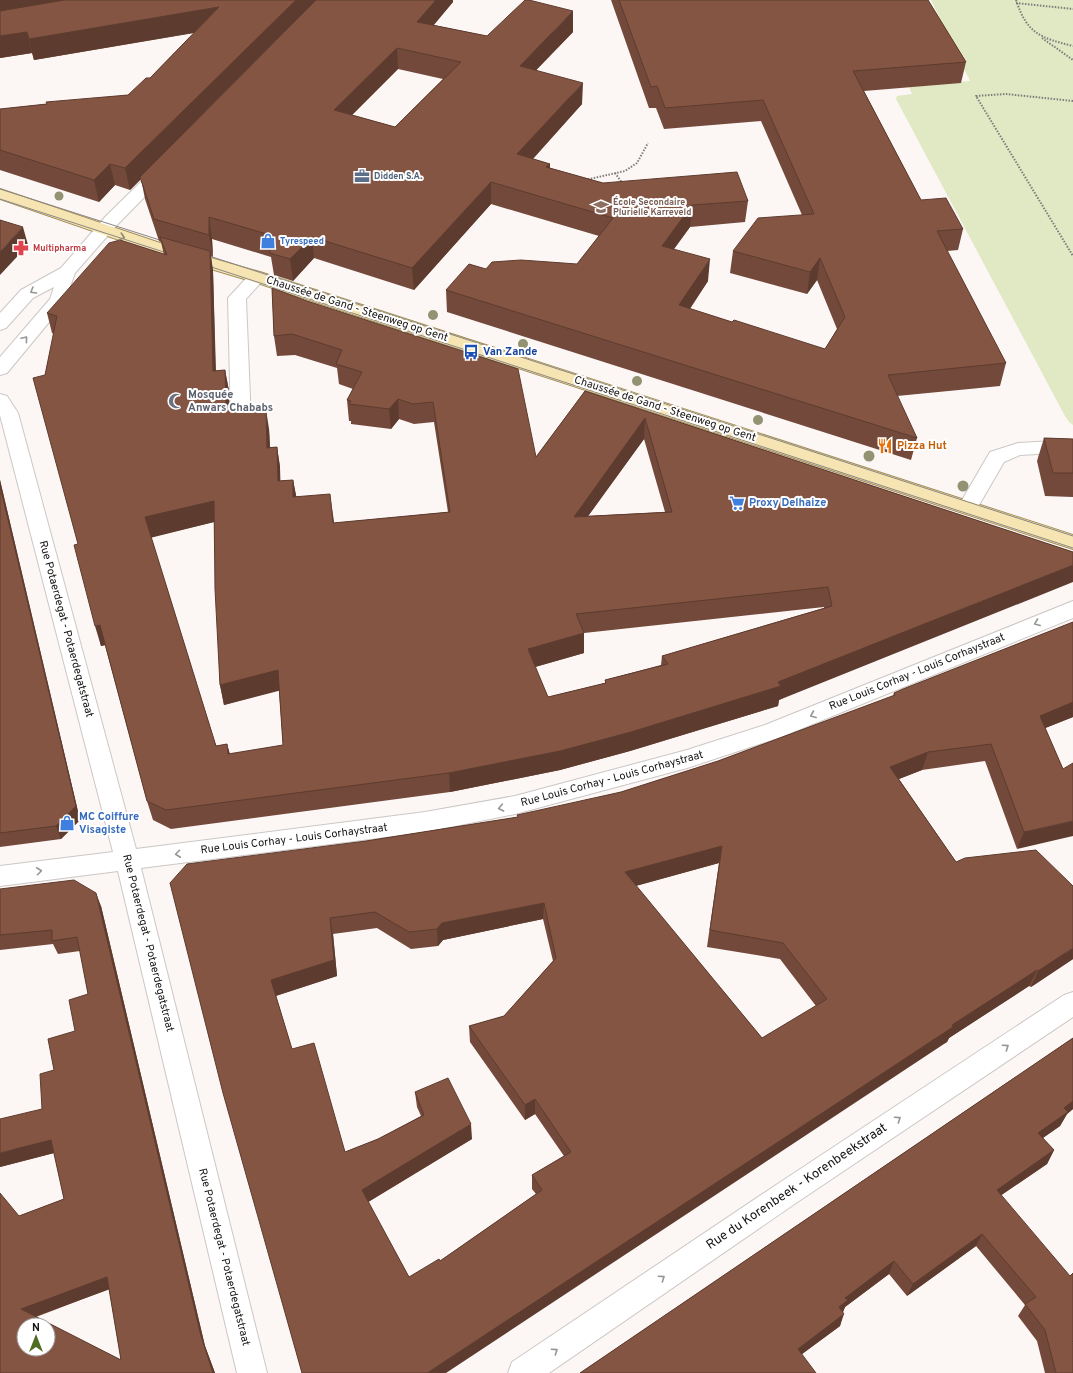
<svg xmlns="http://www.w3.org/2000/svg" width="1073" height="1373" font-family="Overpass,sans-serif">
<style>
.green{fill:#e0e9c4}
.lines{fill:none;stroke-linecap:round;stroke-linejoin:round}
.minor-casing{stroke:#ccc7c5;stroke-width:2}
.major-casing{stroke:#a49059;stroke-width:2}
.path{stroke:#7e7b7a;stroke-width:2;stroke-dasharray:1.5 1.5;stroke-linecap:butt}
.minor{fill:#fff;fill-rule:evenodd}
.major{fill:#f6e5b2;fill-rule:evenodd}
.tram{stroke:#8b8786;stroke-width:1}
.tree{fill:#919372}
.wall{fill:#72493a;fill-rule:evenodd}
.shaded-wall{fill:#5d3c2f}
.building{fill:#855543;stroke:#5d3c2f;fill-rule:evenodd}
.oneway{stroke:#91876a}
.oneway2{stroke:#969595}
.labels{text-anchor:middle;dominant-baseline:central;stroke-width:4;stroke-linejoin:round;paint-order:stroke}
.far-service-label{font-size:9px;font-weight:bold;fill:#4e5e75;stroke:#fff;text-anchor:start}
.far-education-label{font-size:9px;font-weight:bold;fill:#785e54;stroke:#fff;text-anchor:start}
.far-shop-label{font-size:9px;font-weight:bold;fill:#366cbe;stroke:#fff;text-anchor:start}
.far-health-label{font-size:9px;font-weight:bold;fill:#be3a42;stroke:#fff;text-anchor:start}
.street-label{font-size:11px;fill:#161413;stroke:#fff}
.transit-label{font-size:11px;font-weight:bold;fill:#164399;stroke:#fff;text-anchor:start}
.worship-label{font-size:11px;font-weight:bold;fill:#5b616d;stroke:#fff;text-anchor:start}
.food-label{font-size:11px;font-weight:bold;fill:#c56008;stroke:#fff;text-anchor:start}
.shop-label{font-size:11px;font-weight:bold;fill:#366cbe;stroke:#fff;text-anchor:start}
.near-street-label{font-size:13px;fill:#161413;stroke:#fff}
</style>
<rect width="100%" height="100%" fill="#fcf6f5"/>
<path class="green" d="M 931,0 L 1073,0 L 1073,425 L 1069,422 L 1065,416 L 896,99 L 897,96 L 912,94 L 909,87 L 970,81 Z"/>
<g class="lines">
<g class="minor-casing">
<g id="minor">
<path d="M 163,164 L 169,166 L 171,169 L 169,172 L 118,224 L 75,273 L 64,304 L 7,373 L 0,375 L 0,357 L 50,299 L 54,287 L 33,298 L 6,328 L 0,330 L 0,313 L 21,290 L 61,268 L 106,216 L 157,166 Z"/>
<path d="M 257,272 L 263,273 L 266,277 L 246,299 L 251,423 L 248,427 L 241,429 L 234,427 L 231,423 L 228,298 L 251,273 Z"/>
<path d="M 0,394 L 7,396 L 18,413 L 136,849 L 425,812 L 515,796 L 687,750 L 765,725 L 1073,601 L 1073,618 L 781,737 L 687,768 L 515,814 L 425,832 L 141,868 L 267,1373 L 237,1373 L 118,871 L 0,886 L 0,866 L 113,852 L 0,415 Z"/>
<path d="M 1073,440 L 1073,452 L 1020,455 L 1004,462 L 975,512 L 968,514 L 961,512 L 958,507 L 990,452 L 1018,443 Z"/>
<path d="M 1073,992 L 1073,1017 L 796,1203 L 549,1373 L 508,1373 L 512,1362 L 776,1185 L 1064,995 Z"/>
</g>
</g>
<g class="major-casing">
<path id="major" d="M 0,189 L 166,245 L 263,273 L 1073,535 L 1073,549 L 251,281 L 154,252 L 0,199 Z"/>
</g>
<g class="path">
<path d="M 1016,0 C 1027,34 1041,38 1073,46"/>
<path d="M 1016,3 L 1073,9"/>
<path d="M 1042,38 L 1073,60"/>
<path d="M 1073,101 L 1006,94 L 976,96 L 1073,256"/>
<path d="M 615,173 L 623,184"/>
<path d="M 585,180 L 625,171 L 637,163 L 648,143"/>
</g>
<use href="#minor" class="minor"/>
<use href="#major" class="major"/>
<g class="tram">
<path d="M 0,189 L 169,243"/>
<path d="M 0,199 L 173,255"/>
<path d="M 200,253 L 1073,536"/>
<path d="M 202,264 L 1073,548"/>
</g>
</g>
<g class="tree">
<circle cx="59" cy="196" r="4.5"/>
<circle cx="433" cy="315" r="5"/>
<circle cx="523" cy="344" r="5"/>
<circle cx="637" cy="381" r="5"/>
<circle cx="758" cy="420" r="5"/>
<circle cx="869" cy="456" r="5.5"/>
<circle cx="963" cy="486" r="5.5"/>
</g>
<g class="wall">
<path d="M 0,0 L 453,0 L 453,2 L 433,25 L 487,36 L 573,32 L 536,70 L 582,104 L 533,159 L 550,164 L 550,168 L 603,183 L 748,201 L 745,222 L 690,227 L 674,249 L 708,281 L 690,309 L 732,322 L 825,349 L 837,329 L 817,280 L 807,294 L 730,273 L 733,251 L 802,215 L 761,121 L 664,129 L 656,108 L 649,108 L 611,0 L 928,0 L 966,62 L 961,83 L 864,91 L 921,200 L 963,229 L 958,250 L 947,251 L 1006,363 L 1000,386 L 897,396 L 917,438 L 911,460 L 447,312 L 446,290 L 486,269 L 577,264 L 599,236 L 491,204 L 414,290 L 314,258 L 293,281 L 274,275 L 271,257 L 212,239 L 213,257 L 211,256 L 213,271 L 216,371 L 225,370 L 229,391 L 229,407 L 232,412 L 269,429 L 270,447 L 277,447 L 280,467 L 280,481 L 293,480 L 296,496 L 333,515 L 334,523 L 448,512 L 434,422 L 414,424 L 399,419 L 391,429 L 351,424 L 351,421 L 349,421 L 347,400 L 353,389 L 339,384 L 337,368 L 295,355 L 277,356 L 274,336 L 272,288 L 536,457 L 585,391 L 1073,552 L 779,700 L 778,706 L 630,751 L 560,770 L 450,792 L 171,829 L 153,820 L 147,801 L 105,645 L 101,646 L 78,544 L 45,375 L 54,334 L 52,333 L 47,313 L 164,255 L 161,242 L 159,241 L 145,199 L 141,179 L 130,190 L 115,185 L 99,202 L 0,170 L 0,109 L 128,95 L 150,78 L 194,33 L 34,60 L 32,53 L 0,58 ZM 398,69 L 443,79 L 395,127 L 352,115 ZM 644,439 L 665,512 L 588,516 ZM 214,522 L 220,685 L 224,705 L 279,690 L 283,745 L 230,754 L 227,744 L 216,746 L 151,537 ZM 824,607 L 824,608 L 662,656 L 661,665 L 605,680 L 605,683 L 548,697 L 535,667 L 584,653 L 584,633 Z"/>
<path d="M 1044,438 L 1073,439 L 1073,497 L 1045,496 L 1037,461 Z"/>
<path d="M 0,480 L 80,820 L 61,839 L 0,847 Z"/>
<path d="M 1073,622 L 1073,717 L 1045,728 L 1063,769 L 1017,849 L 985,761 L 922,770 L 899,779 L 956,862 L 1073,959 L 1031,987 L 1029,986 L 949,1038 L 947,1042 L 302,1373 L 170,883 L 366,841 L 518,817 L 621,792 L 718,761 L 893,696 L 894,693 ZM 719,863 L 707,947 L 780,959 L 816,1006 L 762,1038 L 636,886 ZM 543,919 L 553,961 L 504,1016 L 469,1026 L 470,1042 L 525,1120 L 535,1114 L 564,1156 L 532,1175 L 532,1189 L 536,1194 L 440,1261 L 409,1277 L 368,1202 L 472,1139 L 415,1092 L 417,1107 L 421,1116 L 378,1139 L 345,1152 L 292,1049 L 276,996 L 337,976 L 333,934 L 377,928 L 411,949 L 438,946 L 443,940 Z"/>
<path d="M 0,889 L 101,906 L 205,1346 L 215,1373 L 0,1373 L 19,1216 L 64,1199 L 54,1153 L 0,1167 L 42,1109 L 54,1070 L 75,1031 L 88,994 L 80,951 L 58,954 L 53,944 L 0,950 ZM 109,1289 L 121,1360 L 36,1317 Z"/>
<path d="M 1073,1038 L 1073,1109 L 1067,1114 L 1060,1126 L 1043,1138 L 1054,1150 L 1047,1164 L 1001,1195 L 1073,1373 L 1045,1373 L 1037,1341 L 1018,1316 L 1025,1305 L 976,1246 L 907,1296 L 889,1274 L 845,1307 L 843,1312 L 840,1326 L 802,1354 L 580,1373 Z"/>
</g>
<g class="shaded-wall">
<path d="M 0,0 L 128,0 L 0,21 Z"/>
<path d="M 296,0 L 319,0 L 130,190 L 125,168 Z"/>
<path d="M 436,0 L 453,0 L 453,2 L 419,43 L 417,22 Z"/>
<path d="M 219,7 L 222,28 L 34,60 L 29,39 Z"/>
<path d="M 573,11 L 573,32 L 520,87 L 520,66 Z"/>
<path d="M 27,32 L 32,53 L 0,58 L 0,36 Z"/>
<path d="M 397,48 L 398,69 L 336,131 L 334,110 Z"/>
<path d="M 583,83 L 582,104 L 517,176 L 517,154 Z"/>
<path d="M 110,164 L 115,185 L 99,202 L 94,180 Z"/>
<path d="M 550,164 L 550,185 L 546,167 Z"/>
<path d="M 491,182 L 491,204 L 414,290 L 412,268 Z"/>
<path d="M 692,205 L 690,227 L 660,268 L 662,246 Z"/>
<path d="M 209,217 L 212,239 L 213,257 L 209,235 Z"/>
<path d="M 23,227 L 28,245 L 0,275 L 0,252 Z"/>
<path d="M 312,237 L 314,258 L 293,281 L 290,259 Z"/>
<path d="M 210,251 L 213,271 L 216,391 L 213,371 Z"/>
<path d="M 820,258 L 817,280 L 807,294 L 810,272 Z"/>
<path d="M 710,259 L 708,281 L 677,327 L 679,305 Z"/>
<path d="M 225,370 L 229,391 L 230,424 L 226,404 Z"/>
<path d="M 398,399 L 399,419 L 391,429 L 389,409 Z"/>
<path d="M 266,409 L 269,429 L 271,468 L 267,448 Z"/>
<path d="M 645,418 L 644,439 L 573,537 L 574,517 Z"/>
<path d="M 277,447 L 280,467 L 281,501 L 278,481 Z"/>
<path d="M 0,480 L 80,820 L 61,839 L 56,826 L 0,486 Z"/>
<path d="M 293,480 L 297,500 L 293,497 Z"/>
<path d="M 330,494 L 333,515 L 335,543 L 333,523 Z"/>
<path d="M 214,501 L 218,521 L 150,538 L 145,517 Z"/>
<path d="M 1073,565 L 1073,582 L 779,700 L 778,706 L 630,751 L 560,770 L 450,792 L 449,773 L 778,682 Z"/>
<path d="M 100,625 L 106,645 L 101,646 L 95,626 Z"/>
<path d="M 584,633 L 584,653 L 528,669 L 528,649 Z"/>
<path d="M 278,670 L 282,690 L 224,705 L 220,685 Z"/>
<path d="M 1073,702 L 1073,717 L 1033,733 L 1040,716 Z"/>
<path d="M 227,744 L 232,763 L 228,754 Z"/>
<path d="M 928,752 L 922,770 L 886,784 L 890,767 Z"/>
<path d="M 1073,821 L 1073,836 L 1017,849 L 1024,832 Z"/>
<path d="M 722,846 L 719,863 L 624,889 L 625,872 Z"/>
<path d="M 96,893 L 101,906 L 205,1346 L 215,1373 L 213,1373 L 201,1336 Z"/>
<path d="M 544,903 L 543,919 L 443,940 L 438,946 L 437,929 L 442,923 Z"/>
<path d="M 330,918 L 333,934 L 337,976 L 275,996 L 271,980 Z"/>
<path d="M 1073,948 L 1073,959 L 1031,987 L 1038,971 Z"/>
<path d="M 1037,970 L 1029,986 L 949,1038 L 947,1042 L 446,1373 L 427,1373 L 952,1025 Z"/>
<path d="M 535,1099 L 535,1114 L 525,1120 L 525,1105 Z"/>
<path d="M 1073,1101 L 1073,1109 L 1067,1114 L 1060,1126 L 1031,1146 L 1038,1133 L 1064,1108 Z"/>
<path d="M 471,1124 L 472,1139 L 365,1204 L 362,1190 Z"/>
<path d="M 51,1140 L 58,1152 L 0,1167 L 0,1153 Z"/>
<path d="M 1054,1150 L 1047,1164 L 990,1203 L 997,1190 Z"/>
<path d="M 982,1234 L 976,1246 L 907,1296 L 913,1284 Z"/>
<path d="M 894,1261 L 889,1274 L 845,1307 L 843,1312 L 839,1307 L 845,1298 Z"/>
<path d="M 107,1277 L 113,1288 L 28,1319 L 21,1309 Z"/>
<path d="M 844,1314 L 840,1326 L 794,1360 L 798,1349 Z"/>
</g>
<g class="building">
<path d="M 64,0 L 296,0 L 125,168 L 110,164 L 94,180 L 0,150 L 0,109 L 47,104 L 46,102 L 128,95 L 146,78 L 150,78 L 219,7 L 29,39 L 27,32 L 0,36 L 0,11 Z"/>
<path d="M 316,0 L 436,0 L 417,22 L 487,36 L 525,0 L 529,0 L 573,11 L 520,66 L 583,83 L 517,154 L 550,164 L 546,167 L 603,183 L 737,172 L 748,201 L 692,205 L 662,246 L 710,259 L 679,305 L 732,322 L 734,320 L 825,349 L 845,317 L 820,258 L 810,272 L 733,251 L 758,218 L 814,214 L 763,100 L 665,108 L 657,86 L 651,87 L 619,0 L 928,0 L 966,62 L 853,71 L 921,200 L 946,198 L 963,229 L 937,231 L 1006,363 L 888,375 L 917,438 L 446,290 L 469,264 L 486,269 L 492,262 L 521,260 L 577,264 L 613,218 L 491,182 L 412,268 L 312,237 L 290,259 L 270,253 L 270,235 L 209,217 L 209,235 L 154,219 L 140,177 ZM 397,48 L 461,62 L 395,127 L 334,110 Z"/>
<path d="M 0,220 L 23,227 L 0,252 Z"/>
<path d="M 160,237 L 210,251 L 213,371 L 225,370 L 226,404 L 232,409 L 232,412 L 266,409 L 267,448 L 277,447 L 278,481 L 293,480 L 293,497 L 330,494 L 333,523 L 450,512 L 433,402 L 413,404 L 398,399 L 389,409 L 349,404 L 351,401 L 347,400 L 362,372 L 336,364 L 342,350 L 292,334 L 274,336 L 272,288 L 307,301 L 518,369 L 536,457 L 585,391 L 1073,552 L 1073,565 L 778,682 L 781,686 L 631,732 L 560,751 L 449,773 L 166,810 L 147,801 L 100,625 L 95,626 L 74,545 L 78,544 L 33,378 L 45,375 L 57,316 L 47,313 L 109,243 L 120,240 L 167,255 ZM 645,418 L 672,512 L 574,517 ZM 214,501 L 215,589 L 220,685 L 278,670 L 283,745 L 228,754 L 227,744 L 216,746 L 145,517 ZM 828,587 L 832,606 L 662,656 L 668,664 L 605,680 L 606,683 L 548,697 L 528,649 L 584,633 L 576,614 Z"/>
<path d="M 1044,438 L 1073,439 L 1073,473 L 1053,473 Z"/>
<path d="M 0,486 L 76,806 L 56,826 L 0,833 Z"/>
<path d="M 1073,622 L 1073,702 L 1040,716 L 1063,769 L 1073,763 L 1073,821 L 1024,832 L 991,744 L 928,752 L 890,767 L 956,862 L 965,858 L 1036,850 L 1073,886 L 1073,948 L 1038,971 L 1037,970 L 952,1025 L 953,1027 L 427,1373 L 302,1373 L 223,1093 L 170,883 L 187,864 L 366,841 L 518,817 L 517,815 L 621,792 L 718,761 L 895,695 L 894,693 L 903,689 ZM 722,846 L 710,930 L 783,943 L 827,999 L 762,1038 L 625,872 ZM 544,903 L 556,958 L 504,1016 L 469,1026 L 525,1105 L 535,1099 L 571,1152 L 532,1175 L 542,1190 L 440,1261 L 439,1259 L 409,1277 L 362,1190 L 471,1124 L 448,1078 L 415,1092 L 424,1115 L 378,1139 L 345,1152 L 314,1043 L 292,1049 L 271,980 L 334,960 L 330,918 L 375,912 L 409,932 L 437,929 L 442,923 Z"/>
<path d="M 74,880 L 96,893 L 201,1336 L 213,1373 L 0,1373 L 0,1193 L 19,1216 L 64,1199 L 51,1140 L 0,1153 L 0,1119 L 42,1109 L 40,1074 L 54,1070 L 48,1039 L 75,1031 L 69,1000 L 88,994 L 77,937 L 52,941 L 52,930 L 0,935 L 0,889 ZM 107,1277 L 121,1360 L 21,1309 ZM 24,1325 L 48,1325 L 48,1349 L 24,1349 Z"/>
<path d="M 1073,1038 L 1073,1101 L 1064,1108 L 1068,1112 L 1038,1133 L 1054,1150 L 997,1190 L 1070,1276 L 1073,1273 L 1073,1340 L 1072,1343 L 1073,1343 L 1073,1373 L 1056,1373 L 1045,1330 L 1025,1304 L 1036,1297 L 982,1234 L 913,1284 L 894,1261 L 845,1298 L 848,1300 L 839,1307 L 844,1314 L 798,1349 L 816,1373 L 580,1373 Z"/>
</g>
<defs><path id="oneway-chevron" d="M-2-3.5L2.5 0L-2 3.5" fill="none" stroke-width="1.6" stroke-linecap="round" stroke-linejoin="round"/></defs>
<use class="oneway" href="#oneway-chevron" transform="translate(122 237) rotate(18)"/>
<g class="oneway2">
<use href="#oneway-chevron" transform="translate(33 291) rotate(150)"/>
<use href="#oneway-chevron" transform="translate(25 339) rotate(-50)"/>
<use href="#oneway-chevron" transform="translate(1037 623) rotate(158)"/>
<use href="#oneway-chevron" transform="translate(813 715) rotate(158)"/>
<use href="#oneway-chevron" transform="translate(501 808) rotate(169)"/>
<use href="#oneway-chevron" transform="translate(178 854) rotate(173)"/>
<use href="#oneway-chevron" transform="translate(39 871) rotate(-7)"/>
<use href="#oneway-chevron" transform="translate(1006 1047) rotate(-34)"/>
<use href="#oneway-chevron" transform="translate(898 1119) rotate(-34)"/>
<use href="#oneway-chevron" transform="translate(662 1278) rotate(-34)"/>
<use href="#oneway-chevron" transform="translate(555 1351) rotate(-34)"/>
</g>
<defs>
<g id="office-bare" transform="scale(1.2)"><path d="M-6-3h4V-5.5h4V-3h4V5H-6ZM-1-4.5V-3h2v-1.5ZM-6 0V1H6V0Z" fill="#5c6f8a" stroke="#fff" stroke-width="2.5" paint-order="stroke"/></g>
<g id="school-bare" transform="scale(1.2)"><path d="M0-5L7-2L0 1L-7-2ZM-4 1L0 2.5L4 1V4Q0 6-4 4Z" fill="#8d6e63" stroke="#fff" stroke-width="2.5" paint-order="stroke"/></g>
<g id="shop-bare" transform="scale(1.2)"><path d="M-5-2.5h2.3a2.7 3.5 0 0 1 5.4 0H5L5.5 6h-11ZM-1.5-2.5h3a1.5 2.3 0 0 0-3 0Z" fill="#3f7fe0" stroke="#fff" stroke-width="2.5" paint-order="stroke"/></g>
<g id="pharmacy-bare" transform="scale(1.2)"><path d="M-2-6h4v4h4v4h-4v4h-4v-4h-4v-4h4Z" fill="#e0444e" stroke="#fff" stroke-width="2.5" paint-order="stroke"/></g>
<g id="bus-bare" transform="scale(1.2)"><path d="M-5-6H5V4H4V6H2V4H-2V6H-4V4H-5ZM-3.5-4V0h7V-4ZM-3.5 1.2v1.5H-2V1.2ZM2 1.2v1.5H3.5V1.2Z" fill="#1a4fb4" stroke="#fff" stroke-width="2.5" paint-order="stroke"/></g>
<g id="mosque-bare" transform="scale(1.2)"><path d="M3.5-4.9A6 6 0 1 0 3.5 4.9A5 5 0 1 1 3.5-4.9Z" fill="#6b7280" stroke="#fff" stroke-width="2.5" paint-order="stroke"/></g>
<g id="restaurant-bare" transform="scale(1.2)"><path d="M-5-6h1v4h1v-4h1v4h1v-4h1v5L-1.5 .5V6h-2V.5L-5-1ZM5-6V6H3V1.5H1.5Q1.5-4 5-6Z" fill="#e8710a" stroke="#fff" stroke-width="2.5" paint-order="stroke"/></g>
<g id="supermarket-bare" transform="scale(1.2)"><path d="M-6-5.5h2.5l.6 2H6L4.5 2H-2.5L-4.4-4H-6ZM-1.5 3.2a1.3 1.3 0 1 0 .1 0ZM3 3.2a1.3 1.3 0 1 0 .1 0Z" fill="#3f7fe0" stroke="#fff" stroke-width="2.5" paint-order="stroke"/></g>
</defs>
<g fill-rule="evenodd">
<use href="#office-bare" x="362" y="176"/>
<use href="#school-bare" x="601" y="207"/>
<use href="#shop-bare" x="268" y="241"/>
<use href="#pharmacy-bare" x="21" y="248"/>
<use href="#bus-bare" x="471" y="352"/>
<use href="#mosque-bare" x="176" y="401"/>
<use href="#restaurant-bare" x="885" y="446"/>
<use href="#supermarket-bare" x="737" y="503"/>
<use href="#shop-bare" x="67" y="823"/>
</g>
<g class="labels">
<g class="far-service-label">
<text x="374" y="176">Didden S.A.</text>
</g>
<g class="far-education-label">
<text x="613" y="202">École Secondaire<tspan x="613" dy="10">Plurielle Karreveld</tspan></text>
</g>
<g class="far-shop-label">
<text x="280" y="241">Tyrespeed</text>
</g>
<g class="far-health-label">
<text x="33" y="248">Multipharma</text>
</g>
<g class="street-label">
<text transform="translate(357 309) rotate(18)">Chaussée de Gand - Steenweg op Gent</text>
<text transform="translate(665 409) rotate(18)">Chaussée de Gand - Steenweg op Gent</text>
<text transform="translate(66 629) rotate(75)">Rue Potaerdegat - Potaerdegatstraat</text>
<text transform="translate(917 672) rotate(-22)">Rue Louis Corhay - Louis Corhaystraat</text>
<text transform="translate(612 779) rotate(-15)">Rue Louis Corhay - Louis Corhaystraat</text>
<text transform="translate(294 839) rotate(-7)">Rue Louis Corhay - Louis Corhaystraat</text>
<text transform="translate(148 943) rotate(76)">Rue Potaerdegat - Potaerdegatstraat</text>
<text transform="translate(224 1257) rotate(76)">Rue Potaerdegat - Potaerdegatstraat</text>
</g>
<g class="transit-label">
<text x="483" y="352">Van Zande</text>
</g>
<g class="worship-label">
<text x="188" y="395">Mosquée<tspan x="188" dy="13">Anwars Chababs</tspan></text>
</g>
<g class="food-label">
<text x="897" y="446">Pizza Hut</text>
</g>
<g class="shop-label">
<text x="749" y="503">Proxy Delhaize</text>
<text x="79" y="817">MC Coiffure<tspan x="79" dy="13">Visagiste</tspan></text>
</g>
<g class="near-street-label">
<text transform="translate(797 1187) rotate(-34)">Rue du Korenbeek - Korenbeekstraat</text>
</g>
</g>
<g transform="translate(36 1337)"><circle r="19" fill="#ffffff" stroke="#a2a1a1"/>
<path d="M0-3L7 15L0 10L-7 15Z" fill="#4f6c20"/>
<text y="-6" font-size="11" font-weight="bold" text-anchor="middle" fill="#161413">N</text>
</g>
</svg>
